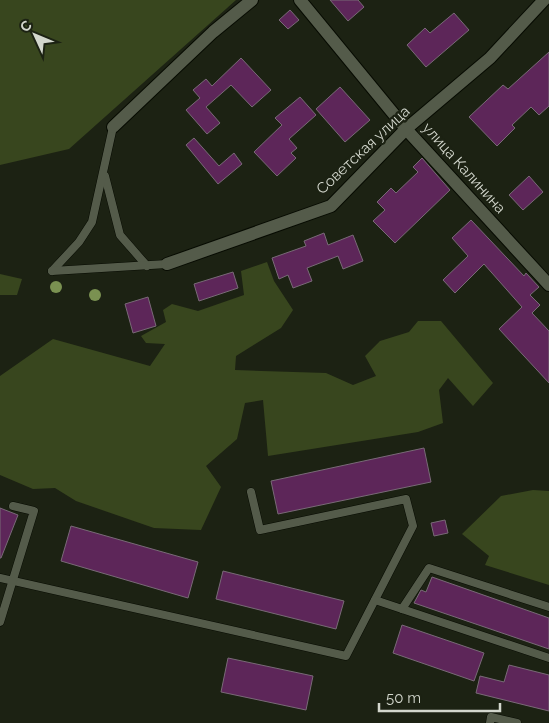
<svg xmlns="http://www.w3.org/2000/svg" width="549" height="723" font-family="Raleway,sans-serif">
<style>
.green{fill:#38461e}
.building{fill:#5d2659;stroke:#796a77}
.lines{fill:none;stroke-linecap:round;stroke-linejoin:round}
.service-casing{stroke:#070b02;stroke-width:9}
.minor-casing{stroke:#070b02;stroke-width:14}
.service{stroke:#545b4a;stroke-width:8}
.minor{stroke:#545b4a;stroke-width:12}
.tree{fill:#7a9151}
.labels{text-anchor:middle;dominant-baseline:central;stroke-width:4.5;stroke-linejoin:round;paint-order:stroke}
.street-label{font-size:15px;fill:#d3d7cd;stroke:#1c2213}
</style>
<rect width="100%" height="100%" fill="#1c2213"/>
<g class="green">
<path d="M 0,0 L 236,0 L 69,149 L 0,165 Z"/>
<path d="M 267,262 L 274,281 L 293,310 L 281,328 L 236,356 L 235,370 L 326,373 L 353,385 L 376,376 L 365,356 L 380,341 L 409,332 L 418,321 L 441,321 L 493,383 L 473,406 L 448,378 L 439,390 L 443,423 L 418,432 L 268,456 L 263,400 L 245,403 L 237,439 L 206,466 L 221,487 L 201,530 L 154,528 L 76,501 L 55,488 L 33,489 L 0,475 L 0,376 L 53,339 L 150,366 L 165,344 L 146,343 L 141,336 L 166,322 L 163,310 L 172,304 L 198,311 L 244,295 L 241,271 Z"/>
<path d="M 0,274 L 22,279 L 17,295 L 0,295 Z"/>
<path d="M 533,490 L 549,491 L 549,585 L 485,565 L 489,556 L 462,534 L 501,496 Z"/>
</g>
<g class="building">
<path d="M 330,0 L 358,0 L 364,7 L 348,21 Z"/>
<path d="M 290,10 L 299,20 L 288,29 L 279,20 Z"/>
<path d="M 454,13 L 469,30 L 426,67 L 407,45 L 425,28 L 430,33 Z"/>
<path d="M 549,52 L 549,106 L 539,115 L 531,107 L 512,125 L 515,128 L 497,146 L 469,117 L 503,85 L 508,89 Z"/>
<path d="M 241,58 L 271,90 L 252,107 L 231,85 L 206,107 L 220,123 L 207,134 L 186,110 L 200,98 L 193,90 L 206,79 L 212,86 Z"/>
<path d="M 340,87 L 370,120 L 345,142 L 316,109 Z"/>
<path d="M 300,97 L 316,115 L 289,139 L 297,148 L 291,153 L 296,158 L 277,176 L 254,152 L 282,125 L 275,118 Z"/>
<path d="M 194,138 L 219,166 L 234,153 L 242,164 L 218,184 L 186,145 Z"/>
<path d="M 422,158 L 450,190 L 395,243 L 373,221 L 385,210 L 377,202 L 391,188 L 396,193 L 418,172 L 413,167 Z"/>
<path d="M 529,176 L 543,192 L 523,210 L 509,195 Z"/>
<path d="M 471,220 L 524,276 L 526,273 L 539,287 L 530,295 L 540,305 L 532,313 L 549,331 L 549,383 L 499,329 L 522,307 L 484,264 L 455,293 L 443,280 L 468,256 L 452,238 Z"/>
<path d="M 324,233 L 328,245 L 353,235 L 363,261 L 343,269 L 338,256 L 307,268 L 312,281 L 293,288 L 288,275 L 279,279 L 272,258 L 306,246 L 304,241 Z"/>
<path d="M 233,272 L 238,288 L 199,301 L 194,284 Z"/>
<path d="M 148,297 L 156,326 L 133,333 L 125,304 Z"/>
<path d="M 424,448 L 431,482 L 278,514 L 271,481 Z"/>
<path d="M 0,508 L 18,515 L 1,558 L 0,558 Z"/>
<path d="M 445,520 L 448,533 L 434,536 L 431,523 Z"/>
<path d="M 71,526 L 198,562 L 188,598 L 61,561 Z"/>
<path d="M 223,571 L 344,601 L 336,629 L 216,599 Z"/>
<path d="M 432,577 L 549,618 L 549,649 L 414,603 L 421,590 L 426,592 Z"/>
<path d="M 402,625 L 484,653 L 474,681 L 393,653 Z"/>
<path d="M 228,658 L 313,676 L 306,710 L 221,692 Z"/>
<path d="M 509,665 L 549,675 L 549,711 L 476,693 L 480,676 L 504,682 Z"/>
</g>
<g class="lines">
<g class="service-casing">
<g id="service">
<path d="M 105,176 L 120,235 L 147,266"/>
<path d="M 52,271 L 79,242 L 92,222 L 113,127"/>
<path d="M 52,271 L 167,264"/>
<path d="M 0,578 L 346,656 L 413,526 L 406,499 L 260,530 L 251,492"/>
<path d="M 375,600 L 549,658"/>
<path d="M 402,609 L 429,568 L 549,607"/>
<path d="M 0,622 L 34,511 L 13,506"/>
<path d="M 490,723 L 491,717 L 517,723"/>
</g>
</g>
<g class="minor-casing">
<g id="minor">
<path d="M 300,0 L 406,129 L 549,285"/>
<path d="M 113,127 L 213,32 L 252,0"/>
<path d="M 167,264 L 331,206 L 406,129 L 490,58 L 544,0"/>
</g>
</g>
<use href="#service" class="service"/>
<use href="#minor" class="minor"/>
</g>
<g class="tree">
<circle cx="56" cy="287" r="6"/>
<circle cx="95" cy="295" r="6"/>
</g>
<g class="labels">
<g class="street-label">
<text transform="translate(363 150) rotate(-43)">Советская улица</text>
<text transform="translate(464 168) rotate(48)">улица Калинина</text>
</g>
</g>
<g transform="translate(35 35) rotate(314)" stroke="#1c2213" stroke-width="4" paint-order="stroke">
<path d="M0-4L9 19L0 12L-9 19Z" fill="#d3d7cd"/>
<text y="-8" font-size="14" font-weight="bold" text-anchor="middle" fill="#d3d7cd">С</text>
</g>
<path d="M379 703v8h121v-8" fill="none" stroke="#d3d7cd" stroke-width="2.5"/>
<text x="386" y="703" font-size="15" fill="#d3d7cd" stroke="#1c2213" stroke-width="4" paint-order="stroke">50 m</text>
</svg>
